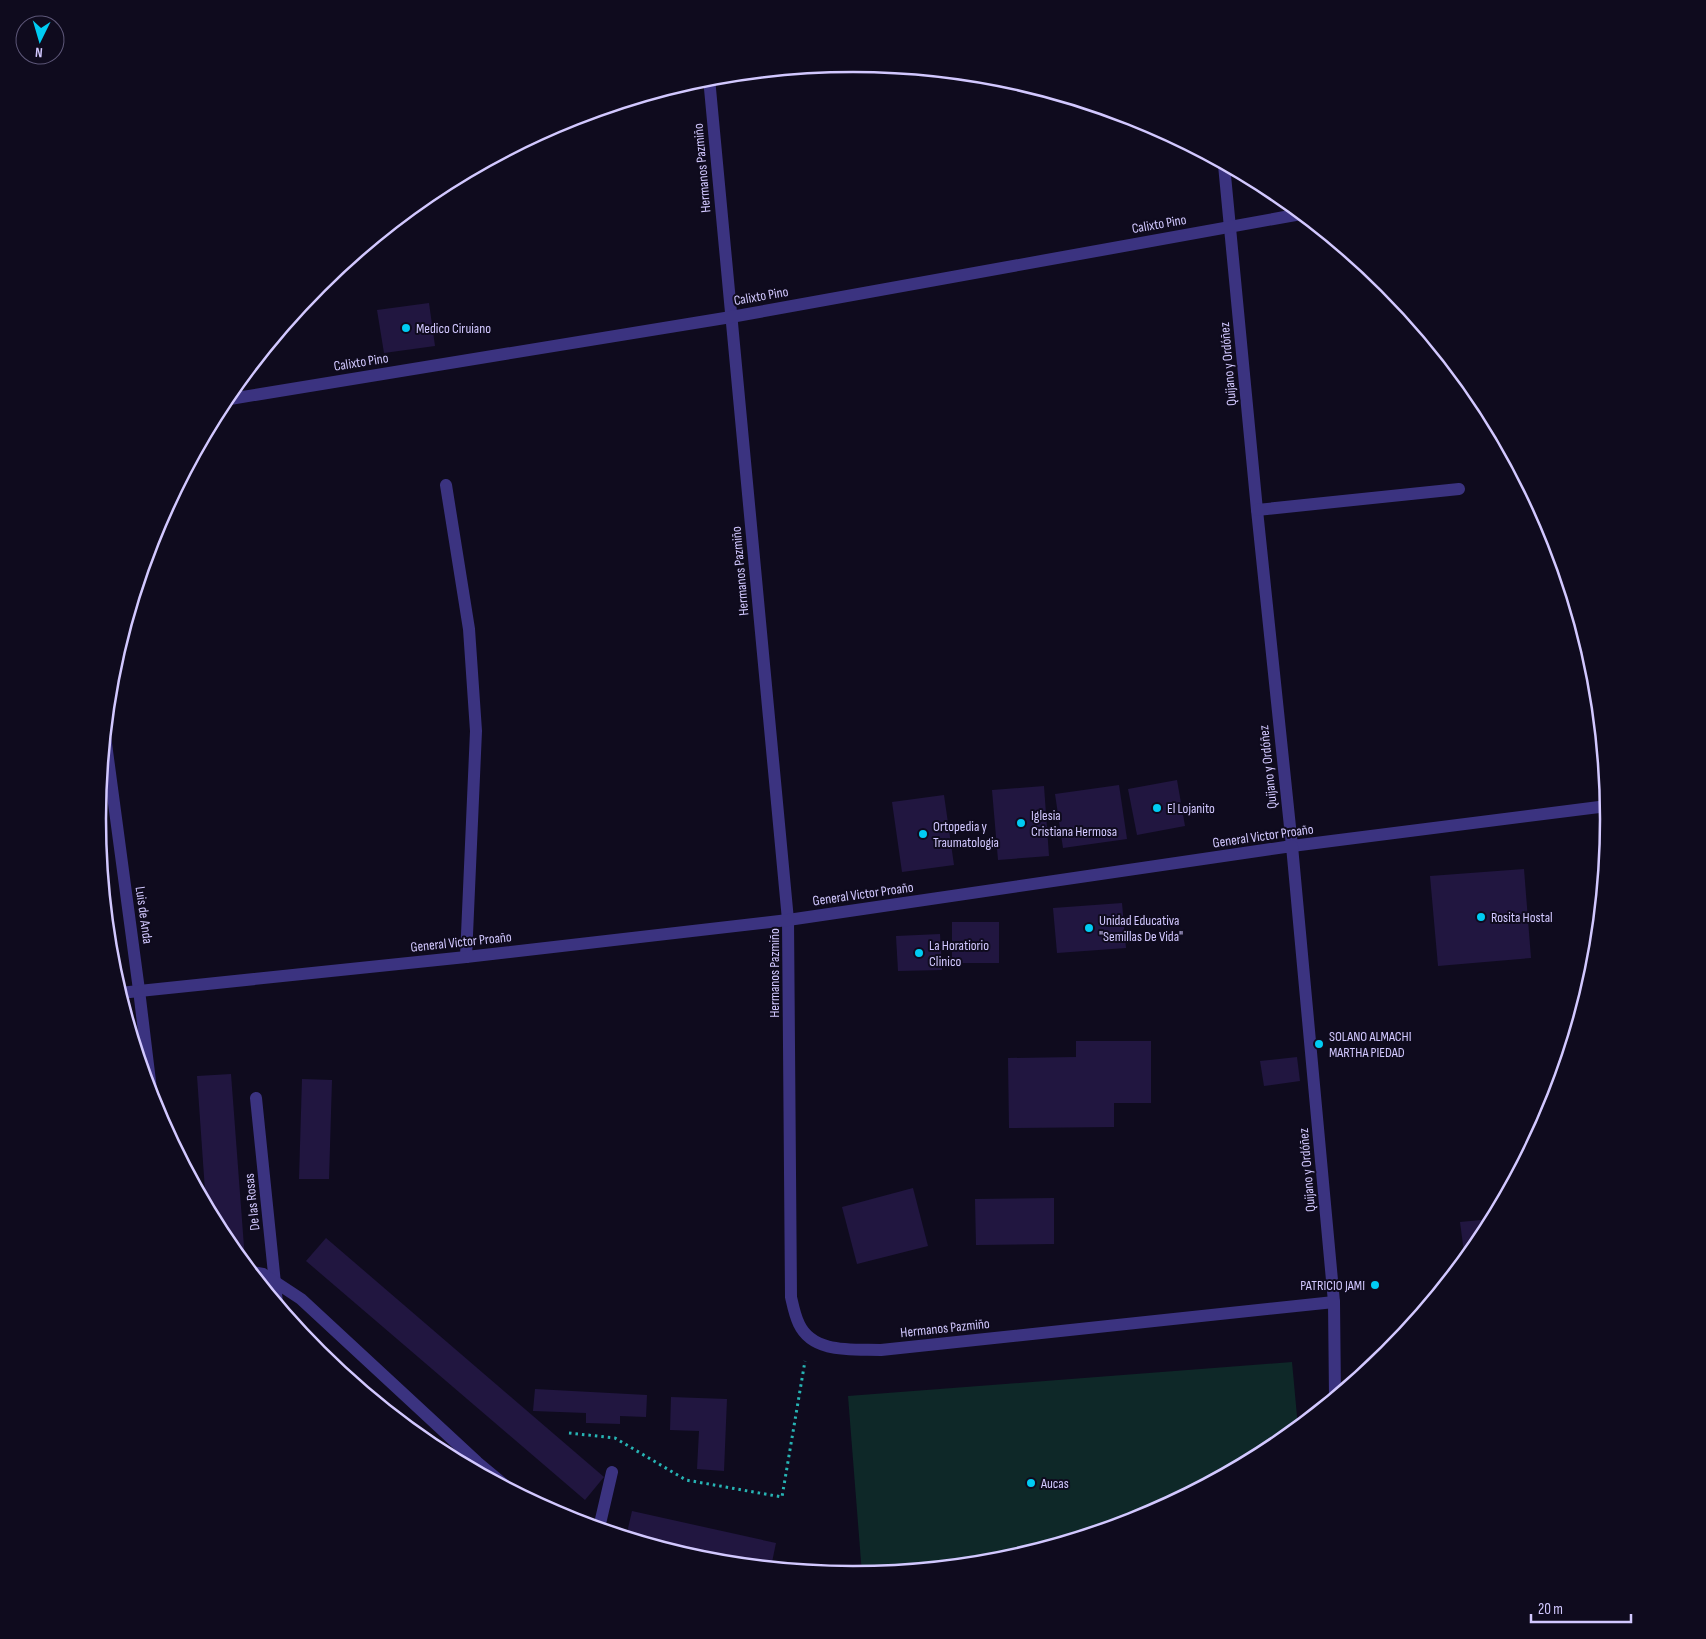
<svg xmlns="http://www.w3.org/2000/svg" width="1706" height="1639" font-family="'Sofia Sans Condensed',sans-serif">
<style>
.green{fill:#0e2828}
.building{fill:#211640}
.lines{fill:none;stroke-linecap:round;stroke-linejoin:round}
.path{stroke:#27b4b4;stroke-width:3;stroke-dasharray:2.5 4;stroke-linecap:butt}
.minor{stroke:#3b3380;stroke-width:12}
.tertiary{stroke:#3b3380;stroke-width:12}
.poi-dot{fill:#00ccf3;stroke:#0f0b1e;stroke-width:2}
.labels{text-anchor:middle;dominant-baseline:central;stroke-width:4;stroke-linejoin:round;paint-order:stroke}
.street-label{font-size:14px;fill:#d2c8ff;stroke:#0f0b1e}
.poi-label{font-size:14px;fill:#d2c8ff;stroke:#0f0b1e;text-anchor:start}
.rim{fill:none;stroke:#d2c8ff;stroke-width:2.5}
</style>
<rect width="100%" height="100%" fill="#0f0b1e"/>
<path class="green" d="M 1292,1362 L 1298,1427 L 1273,1448 L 1142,1518 L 1000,1561 L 862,1574 L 848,1396 Z"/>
<g class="building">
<path d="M 429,303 L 435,346 L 384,353 L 377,310 Z"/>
<path d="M 1177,780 L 1185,826 L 1137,835 L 1128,789 Z"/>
<path d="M 1119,785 L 1127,839 L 1063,848 L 1055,794 Z"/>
<path d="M 1044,786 L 1049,856 L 998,860 L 992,790 Z"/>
<path d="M 944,795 L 954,865 L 902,872 L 892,802 Z"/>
<path d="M 1524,869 L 1531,958 L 1438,966 L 1430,876 Z"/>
<path d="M 1122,903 L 1126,948 L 1057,953 L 1053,908 Z"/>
<rect x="952" y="922" width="47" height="41"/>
<path d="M 940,934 L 942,970 L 898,971 L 896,936 Z"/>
<path d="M 1076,1041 L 1151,1041 L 1151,1103 L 1114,1103 L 1114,1127 L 1009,1128 L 1008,1058 L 1076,1057 Z"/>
<path d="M 1297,1057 L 1300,1081 L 1264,1086 L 1260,1061 Z"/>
<path d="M 231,1074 L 245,1260 L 241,1260 L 224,1239 L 206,1205 L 197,1076 Z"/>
<path d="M 302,1079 L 332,1080 L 329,1179 L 299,1179 Z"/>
<path d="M 913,1188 L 928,1246 L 857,1264 L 842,1207 Z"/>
<path d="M 1054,1198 L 1054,1244 L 976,1245 L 975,1199 Z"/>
<path d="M 1492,1219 L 1481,1240 L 1465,1260 L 1460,1222 Z"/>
<path d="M 326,1238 L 604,1477 L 585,1500 L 306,1261 Z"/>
<path d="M 535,1389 L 647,1395 L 646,1417 L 620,1416 L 620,1424 L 586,1423 L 586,1413 L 533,1411 Z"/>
<path d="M 671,1397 L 727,1399 L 724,1471 L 697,1469 L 699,1431 L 670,1430 Z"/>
<path d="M 632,1511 L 776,1543 L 771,1567 L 705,1561 L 626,1537 Z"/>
</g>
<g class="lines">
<path class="path" d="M 569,1433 L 615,1438 L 686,1480 L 782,1497 L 805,1361"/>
<g class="minor">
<path d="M 709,78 L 788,920"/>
<path d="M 1224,165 L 1257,510 L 1292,846 L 1607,806"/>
<path d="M 224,400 L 731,317 L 1301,214"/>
<path d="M 446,485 L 469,629 L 476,731 L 466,957"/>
<path d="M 1257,510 L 1459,489"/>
<path d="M 105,736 L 139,990 L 152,1098"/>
<path d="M 256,1098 L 277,1303"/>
<path d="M 252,1272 L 263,1274 L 301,1299 L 477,1462 L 508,1488"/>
<path d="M 599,1528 L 612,1472"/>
</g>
<g class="tertiary">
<path d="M 788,920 L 791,1297 C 793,1306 795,1316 799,1324 C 813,1354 853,1349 881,1350 L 1334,1302"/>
<path d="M 120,993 L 466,957 L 788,920 L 1292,846 L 1334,1302 L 1335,1397"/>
</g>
</g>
<g class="poi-dot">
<circle cx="406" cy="328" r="5"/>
<circle cx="1157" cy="808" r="5"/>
<circle cx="1021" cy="823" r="5"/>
<circle cx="923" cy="834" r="5"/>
<circle cx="1481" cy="917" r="5"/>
<circle cx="1089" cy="928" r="5"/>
<circle cx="919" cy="953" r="5"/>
<circle cx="1319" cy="1044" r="5"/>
<circle cx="1375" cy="1285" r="5"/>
<circle cx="1031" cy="1483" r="5"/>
</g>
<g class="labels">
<g class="street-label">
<text transform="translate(702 168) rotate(-95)">Hermanos Pazmiño</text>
<text transform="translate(1159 224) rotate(-10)">Calixto Pino</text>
<text transform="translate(761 296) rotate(-10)">Calixto Pino</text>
<text transform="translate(361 362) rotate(-9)">Calixto Pino</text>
<text transform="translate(1228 364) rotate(-95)">Quijano y Ordóñez</text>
<text transform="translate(740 571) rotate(-95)">Hermanos Pazmiño</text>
<text transform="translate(1268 767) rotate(-96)">Quijano y Ordóñez</text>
<text transform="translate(1263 836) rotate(-8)">General Victor Proaño</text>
<text transform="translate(863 894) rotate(-8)">General Victor Proaño</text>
<text transform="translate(144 915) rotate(82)">Luis de Anda</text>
<text transform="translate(461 942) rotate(-6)">General Victor Proaño</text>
<text transform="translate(774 973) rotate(-90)">Hermanos Pazmiño</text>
<text transform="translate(1307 1170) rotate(-95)">Quijano y Ordóñez</text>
<text transform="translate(252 1202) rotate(-96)">De las Rosas</text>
<text transform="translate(945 1328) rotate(-6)">Hermanos Pazmiño</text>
</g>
<g class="poi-label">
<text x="416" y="328">Medico Ciruiano</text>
<text x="1167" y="808">El Lojanito</text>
<text x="1031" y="815">Iglesia<tspan x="1031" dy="16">Cristiana Hermosa</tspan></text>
<text x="933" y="826">Ortopedia y<tspan x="933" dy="16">Traumatologia</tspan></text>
<text x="1491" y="917">Rosita Hostal</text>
<text x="1099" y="920">Unidad Educativa<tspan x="1099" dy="16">"Semillas De Vida"</tspan></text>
<text x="929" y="945">La Horatiorio<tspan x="929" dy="16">Clinico</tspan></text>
<text x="1329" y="1036">SOLANO ALMACHI<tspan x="1329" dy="16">MARTHA PIEDAD</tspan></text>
<text x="1365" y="1285" text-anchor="end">PATRICIO JAMI</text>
<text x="1041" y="1483">Aucas</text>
</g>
</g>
<path d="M0 0H1706V1639H0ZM106 819a747 747 0 1 1 1494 0a747 747 0 1 1-1494 0Z" fill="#0f0b1e" fill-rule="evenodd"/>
<path class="rim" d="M106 819a747 747 0 1 1 1494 0a747 747 0 1 1-1494 0Z"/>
<g transform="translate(40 40) rotate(185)"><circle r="24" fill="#0f0b1e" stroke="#5d5778"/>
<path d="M0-4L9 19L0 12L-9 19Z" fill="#00ccf3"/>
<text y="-8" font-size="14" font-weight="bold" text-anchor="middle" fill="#d2c8ff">N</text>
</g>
<path d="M1531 1614v8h100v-8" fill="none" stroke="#d2c8ff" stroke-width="2.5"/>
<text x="1538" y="1614" font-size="15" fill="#d2c8ff" stroke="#0f0b1e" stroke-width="4" paint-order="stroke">20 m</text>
</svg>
